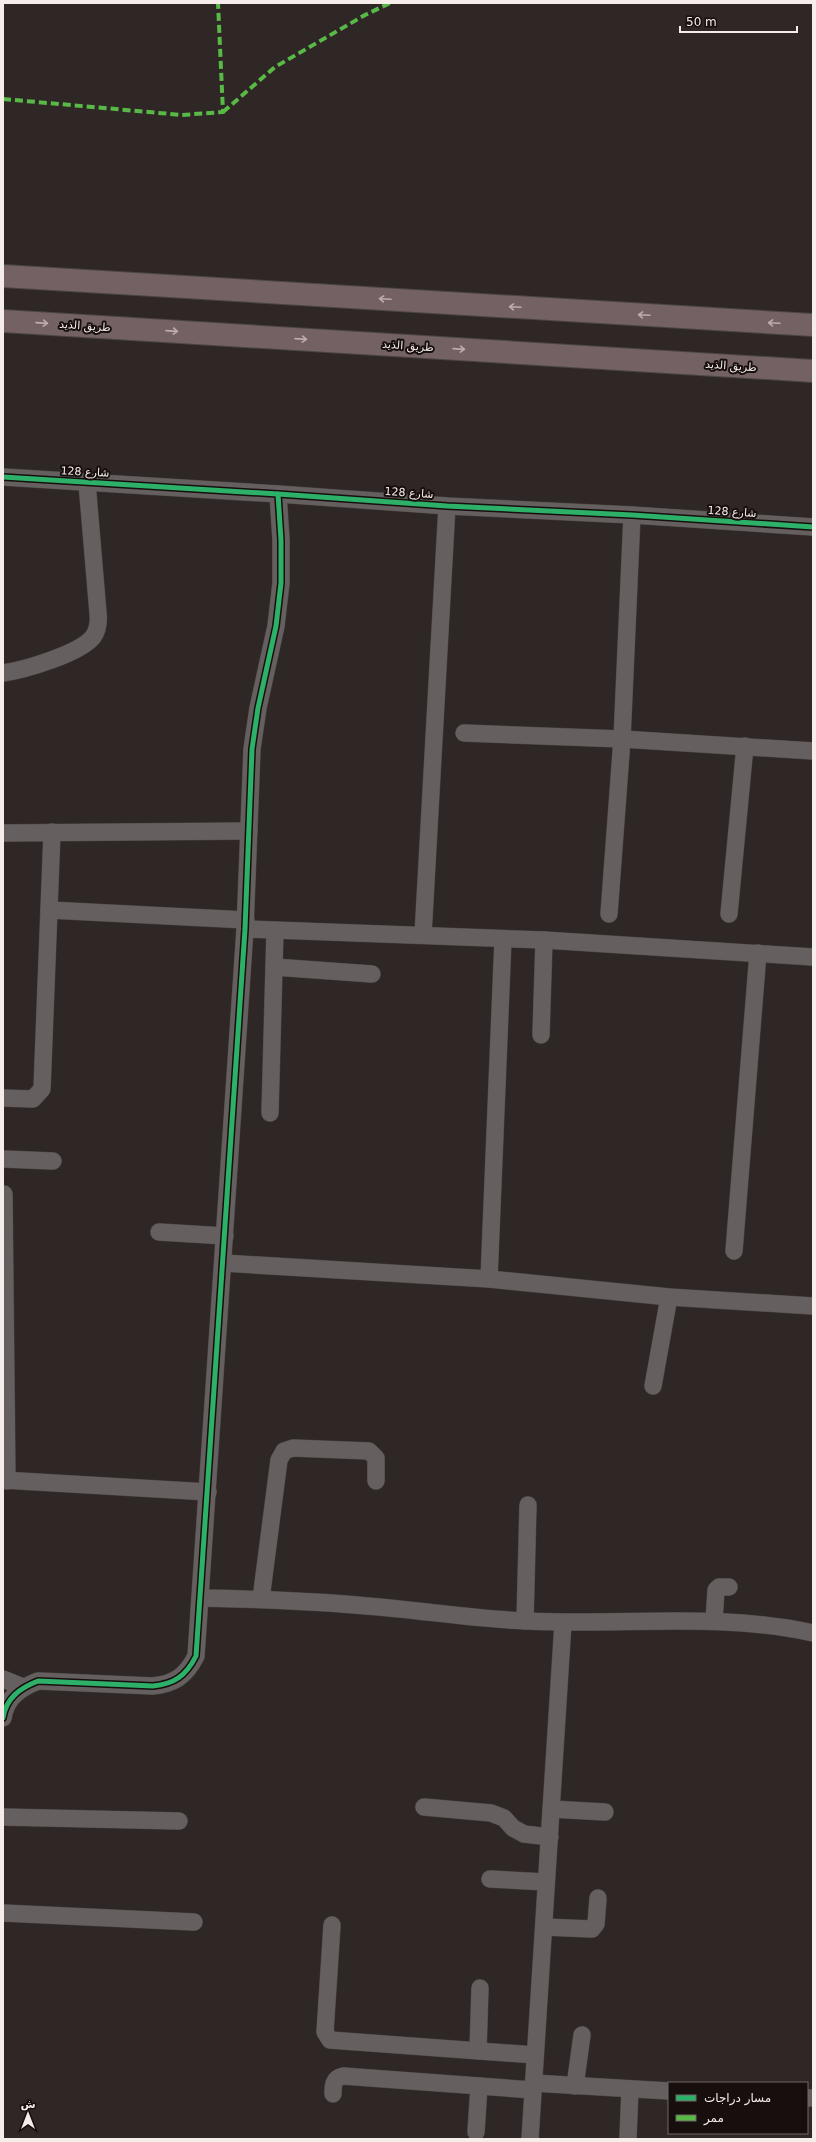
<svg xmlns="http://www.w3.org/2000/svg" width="816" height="2142" font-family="'DejaVu Sans','Noto Sans Arabic',sans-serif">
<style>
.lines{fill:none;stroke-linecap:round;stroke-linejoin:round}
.minor-casing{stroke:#4b4544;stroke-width:18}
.highway-casing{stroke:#4b4544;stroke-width:24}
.minor{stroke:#65605f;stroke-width:17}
.highway{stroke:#736164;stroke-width:22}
.quiet{stroke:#58b947;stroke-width:4;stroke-dasharray:8 4;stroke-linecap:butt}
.cycleway-casing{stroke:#160f0e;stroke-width:8}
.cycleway{stroke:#2db169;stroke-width:5}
.oneway{stroke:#bbadae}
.labels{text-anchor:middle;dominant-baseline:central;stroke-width:4;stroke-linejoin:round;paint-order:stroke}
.street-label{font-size:11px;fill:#f6ecea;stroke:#160f0e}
</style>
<rect width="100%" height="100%" fill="#2e2726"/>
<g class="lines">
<g class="minor-casing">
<g id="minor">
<path d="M 3,477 L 278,494 L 447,506 L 632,515 L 813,527"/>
<path d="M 3,673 C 24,670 79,654 93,637 C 98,630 99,622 98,613 L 87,483"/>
<path d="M 464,733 L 622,739 L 813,751"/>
<path d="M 3,833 L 249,831"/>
<path d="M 49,910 L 246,920"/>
<path d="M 609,914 L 622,739 L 632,515"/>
<path d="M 729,914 L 745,746"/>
<path d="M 245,929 L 544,940 L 813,957"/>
<path d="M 423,935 L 447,506"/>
<path d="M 274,967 L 372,974"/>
<path d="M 541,1035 L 544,940"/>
<path d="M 3,1098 L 33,1099 L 42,1089 L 52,832"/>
<path d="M 270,1113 L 275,930"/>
<path d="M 3,1159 L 53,1161"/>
<path d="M 4,1194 L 7,1481"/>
<path d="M 159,1232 L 225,1236"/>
<path d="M 734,1251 L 758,953"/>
<path d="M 223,1263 L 489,1279 L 669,1297 L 813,1306"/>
<path d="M 489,1279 L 503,939"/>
<path d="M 653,1386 L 669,1297"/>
<path d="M 3,1480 L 208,1492"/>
<path d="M 200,1598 C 256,1599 312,1601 367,1606 C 420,1610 473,1619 527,1621 C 623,1626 718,1612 813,1633"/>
<path d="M 261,1599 L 279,1460 L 284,1451 L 293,1448 L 369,1451 L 376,1458 L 376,1481"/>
<path d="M 714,1620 L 716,1590 L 719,1587 L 729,1587"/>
<path d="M 525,1621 L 528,1505"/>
<path d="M 3,1679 L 23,1687"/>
<path d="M 3,1718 C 6,1698 20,1688 38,1681 L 153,1686 C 174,1684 186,1676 196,1656 L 245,929 L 252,749 L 258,708 L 276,626 L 281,583 L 281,540 L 278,494"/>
<path d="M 424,1807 L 491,1813 L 504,1818 L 513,1828 L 524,1834 L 550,1837"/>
<path d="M 551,1809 L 605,1812"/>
<path d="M 3,1817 L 179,1821"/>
<path d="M 490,1879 L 546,1882"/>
<path d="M 3,1913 L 194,1922"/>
<path d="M 332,1925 L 325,2032 L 330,2040 L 535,2055"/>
<path d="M 544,1927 L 592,1929 L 596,1924 L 598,1898"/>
<path d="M 478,2051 L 480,1988"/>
<path d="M 533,2083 L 669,2091"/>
<path d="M 575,2086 L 582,2035"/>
<path d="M 333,2094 C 333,2086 333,2078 343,2076 L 533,2090"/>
<path d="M 807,2098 L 813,2098"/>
<path d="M 476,2132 L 479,2086"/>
<path d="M 628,2138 L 630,2089"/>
<path d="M 530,2139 L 563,1623"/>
</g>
</g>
<g class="highway-casing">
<g id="highway">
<path d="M 3,276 L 813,325"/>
<path d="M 3,321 L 813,371"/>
</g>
</g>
<use href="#minor" class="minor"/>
<use href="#highway" class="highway"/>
<g class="quiet">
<path d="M 3,99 L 182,115 L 223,112 L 218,3"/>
<path d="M 223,112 L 275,67 L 365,15 L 390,3"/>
</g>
<g class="cycleway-casing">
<g id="cycleway">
<path d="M 3,477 L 278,494 L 447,506 L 632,515 L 813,527"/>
<path d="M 3,1718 C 6,1698 20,1688 38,1681 L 153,1686 C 174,1684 186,1676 196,1656 L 245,929 L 252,749 L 258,708 L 276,626 L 281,583 L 281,540 L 278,494"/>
</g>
</g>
<use href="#cycleway" class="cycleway"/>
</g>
<defs><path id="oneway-shaft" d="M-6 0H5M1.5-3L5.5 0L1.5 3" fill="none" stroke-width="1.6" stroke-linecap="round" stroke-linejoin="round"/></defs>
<g class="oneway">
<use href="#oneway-shaft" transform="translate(385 299) rotate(-177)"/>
<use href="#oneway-shaft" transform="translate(515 307) rotate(-177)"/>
<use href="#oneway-shaft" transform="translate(644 315) rotate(-177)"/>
<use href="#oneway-shaft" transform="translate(42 323) rotate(4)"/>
<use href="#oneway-shaft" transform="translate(774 323) rotate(-177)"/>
<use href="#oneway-shaft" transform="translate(172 331) rotate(4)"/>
<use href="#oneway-shaft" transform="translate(301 339) rotate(4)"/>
<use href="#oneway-shaft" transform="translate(459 349) rotate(4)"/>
</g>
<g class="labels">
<g class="street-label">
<text transform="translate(85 326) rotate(4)">طريق الذيد</text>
<text transform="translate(408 346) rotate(4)">طريق الذيد</text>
<text transform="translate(731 366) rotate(4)">طريق الذيد</text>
<text transform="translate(85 472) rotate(3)">شارع 128</text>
<text transform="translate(409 493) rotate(4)">شارع 128</text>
<text transform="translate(732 512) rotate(4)">شارع 128</text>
</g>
</g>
<rect width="816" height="2142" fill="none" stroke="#f6ecea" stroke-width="8"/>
<rect x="668" y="2082" width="140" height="52" fill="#160f0e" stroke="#706766"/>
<rect x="676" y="2095" width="20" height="6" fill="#2db169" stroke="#706766"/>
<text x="704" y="2102" font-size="12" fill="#f6ecea">مسار دراجات</text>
<rect x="676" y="2115" width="20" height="6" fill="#58b947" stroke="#706766"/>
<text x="704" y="2122" font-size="12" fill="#f6ecea">ممر</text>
<g transform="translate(28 2114)" stroke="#160f0e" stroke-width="3" paint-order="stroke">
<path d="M0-3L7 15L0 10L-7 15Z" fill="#f6ecea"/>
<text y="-6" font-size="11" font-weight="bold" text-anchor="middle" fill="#f6ecea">ش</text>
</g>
<path d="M680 26v6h117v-6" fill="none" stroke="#f6ecea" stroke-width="2"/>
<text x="686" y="26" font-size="12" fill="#f6ecea" stroke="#160f0e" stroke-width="3" paint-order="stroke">50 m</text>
</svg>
